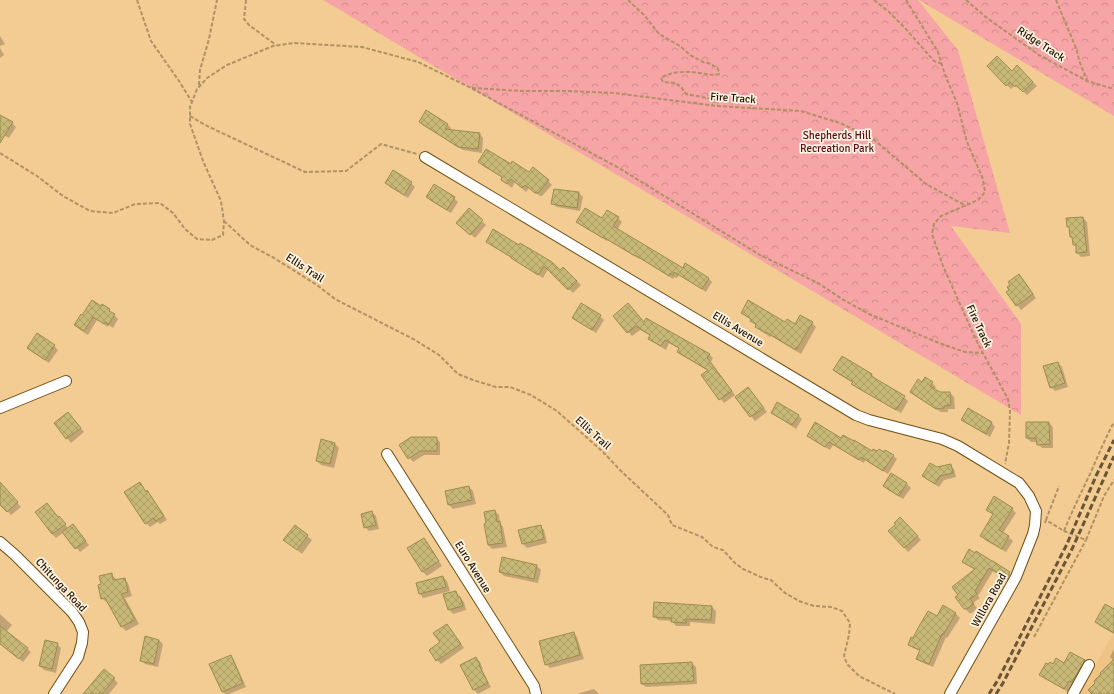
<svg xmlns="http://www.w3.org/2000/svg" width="1114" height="694" font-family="Signika,sans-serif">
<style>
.built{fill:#eec383}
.park{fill:url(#park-crowns)}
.shadow{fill:#0003}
.building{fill:url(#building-cross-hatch);stroke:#9b8d4d}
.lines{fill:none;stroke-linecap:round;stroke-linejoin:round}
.street-casing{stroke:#704f13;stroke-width:12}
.path{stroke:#b09164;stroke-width:2;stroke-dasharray:4 2;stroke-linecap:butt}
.street{stroke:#fff;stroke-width:10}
.rail{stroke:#6b5534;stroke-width:3;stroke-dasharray:6 3;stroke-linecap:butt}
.labels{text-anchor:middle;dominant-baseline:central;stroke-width:3.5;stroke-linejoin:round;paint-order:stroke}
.street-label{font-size:11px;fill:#211300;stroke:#fef2e1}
.park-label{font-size:11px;fill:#540d19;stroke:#fef2e1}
</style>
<defs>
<pattern id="park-crowns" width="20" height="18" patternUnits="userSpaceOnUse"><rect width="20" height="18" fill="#f7a4a7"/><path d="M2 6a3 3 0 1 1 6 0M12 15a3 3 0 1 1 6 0" fill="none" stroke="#d38c8e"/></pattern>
<pattern id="building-cross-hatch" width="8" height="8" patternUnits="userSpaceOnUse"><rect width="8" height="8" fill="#c7b878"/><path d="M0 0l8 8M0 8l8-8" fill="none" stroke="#ab9d66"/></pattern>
</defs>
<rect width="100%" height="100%" fill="#f3cc93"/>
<path class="built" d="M 1114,633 L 1114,694 L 1078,694 Z"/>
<g class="park">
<path d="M 323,0 L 918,0 L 958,50 L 1010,233 L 951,226 L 1021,324 L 1021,415 Z"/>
<path d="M 919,0 L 1114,0 L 1114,116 Z"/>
</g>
<g class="shadow">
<path d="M 0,36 L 5,44 L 0,46 Z"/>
<path d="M 0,48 L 4,55 L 0,58 Z"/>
<path d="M 988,66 L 1012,72 L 1017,67 L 1037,86 L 1027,95 L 1021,89 L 1020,90 L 1015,85 L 1011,89 Z"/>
<path d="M 0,116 L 12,123 L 16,127 L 9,138 L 0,133 Z"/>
<path d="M 420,122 L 447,124 L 451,128 L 450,130 L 480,134 L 483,138 L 482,153 L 463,150 L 424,126 Z"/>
<path d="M 479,162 L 511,166 L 548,181 L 552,185 L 542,196 L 540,196 L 529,188 L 526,192 L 515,182 L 512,188 L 502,180 L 503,178 L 483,166 Z"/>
<path d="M 387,183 L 411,183 L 415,187 L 408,198 L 390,187 Z"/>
<path d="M 579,193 L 583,197 L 580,211 L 557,207 L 553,204 Z"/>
<path d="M 427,197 L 454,198 L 458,202 L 451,213 L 431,201 Z"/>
<path d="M 469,209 L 486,225 L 475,238 L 461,226 Z"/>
<path d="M 618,218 L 622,222 L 617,230 L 683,269 L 708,278 L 712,282 L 706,292 L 679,275 L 677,278 L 674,277 L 673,279 L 640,258 L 639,259 L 608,240 L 607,241 L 582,226 L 578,222 Z"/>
<path d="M 1083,218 L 1087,222 L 1090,256 L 1081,257 L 1077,253 L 1077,248 L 1074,244 L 1073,239 L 1071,237 L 1070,228 L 1068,226 Z"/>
<path d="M 487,241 L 560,271 L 563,268 L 581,285 L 573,293 L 548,269 L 543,278 L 491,245 Z"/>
<path d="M 1023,279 L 1036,298 L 1021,310 L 1007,292 Z"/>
<path d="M 102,307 L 109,310 L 118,319 L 113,328 L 109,325 L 108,327 L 97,320 L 88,335 L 79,329 L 75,325 L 83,316 Z"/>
<path d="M 742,313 L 795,325 L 800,316 L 812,323 L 816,327 L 801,354 L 771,336 L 770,337 L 760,330 L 756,327 L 756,325 L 751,321 L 752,320 Z"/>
<path d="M 600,316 L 604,320 L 596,333 L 577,321 L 573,318 Z"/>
<path d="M 614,316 L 644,323 L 709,354 L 713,358 L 711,362 L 735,395 L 724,403 L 702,376 L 708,371 L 682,355 L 678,351 L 680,349 L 669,343 L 666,350 L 653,342 L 649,338 L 651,336 L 640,330 L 632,336 Z"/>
<path d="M 54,346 L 58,350 L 49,363 L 32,352 L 28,348 Z"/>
<path d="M 1058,363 L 1062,367 L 1068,387 L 1055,391 L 1051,387 Z"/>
<path d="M 835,370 L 871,374 L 875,378 L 875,379 L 904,397 L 908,401 L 901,413 L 857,388 L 853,384 L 853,383 L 838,374 Z"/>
<path d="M 925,379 L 932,383 L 936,387 L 934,390 L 940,393 L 950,393 L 954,397 L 955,409 L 948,409 L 948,412 L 941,412 L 915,396 L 911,392 L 922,383 Z"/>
<path d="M 748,388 L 767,412 L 755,421 L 737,397 Z"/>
<path d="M 968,410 L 992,423 L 995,427 L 990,437 L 966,423 L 962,419 Z"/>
<path d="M 772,412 L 798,415 L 802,419 L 796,429 L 776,416 Z"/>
<path d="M 68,413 L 84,432 L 71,443 L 55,423 Z"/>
<path d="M 1049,423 L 1053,427 L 1053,448 L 1042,448 L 1038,444 L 1038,442 L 1031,442 L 1027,438 Z"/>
<path d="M 808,436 L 842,440 L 872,452 L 893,456 L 897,459 L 888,474 L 865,460 L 864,463 L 833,445 L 830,450 L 812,439 Z"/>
<path d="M 436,438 L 440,442 L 440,455 L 424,455 L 413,462 L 400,445 Z"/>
<path d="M 335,444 L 339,448 L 334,468 L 321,465 L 317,461 Z"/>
<path d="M 950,465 L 954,469 L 956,477 L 944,480 L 939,487 L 927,479 L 923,475 L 937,468 Z"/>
<path d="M 891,474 L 907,484 L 911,488 L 903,499 L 888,490 L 884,486 Z"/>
<path d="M 0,483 L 21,507 L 11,515 L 0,503 Z"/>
<path d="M 140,484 L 146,492 L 147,492 L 151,496 L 167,520 L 160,524 L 158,522 L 150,527 L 146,523 Z"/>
<path d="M 469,487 L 473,491 L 476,504 L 453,509 L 449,505 L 446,492 Z"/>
<path d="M 47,504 L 68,528 L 73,525 L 89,545 L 80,552 L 64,532 L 56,538 L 52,534 Z"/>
<path d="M 1012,509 L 1016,513 L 1003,533 L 1013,541 L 1006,552 L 985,540 L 982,536 L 994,515 L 987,510 Z"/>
<path d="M 495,511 L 499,515 L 500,523 L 503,527 L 507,547 L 492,549 L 488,545 L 485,524 Z"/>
<path d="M 372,512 L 376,516 L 379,529 L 369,531 L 365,527 Z"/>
<path d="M 904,522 L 921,540 L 908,552 L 890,531 Z"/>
<path d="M 295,526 L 312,540 L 302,554 L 285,540 Z"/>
<path d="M 540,526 L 544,530 L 547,543 L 527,548 L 523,544 Z"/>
<path d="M 424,539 L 428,543 L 442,566 L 427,576 L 423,572 L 408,549 Z"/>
<path d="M 963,562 L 1009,573 L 1013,577 L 1010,582 L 993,571 L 978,596 L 980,598 L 973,603 L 977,608 L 972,613 L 969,613 L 965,608 L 975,570 L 967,565 Z"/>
<path d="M 537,566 L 541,570 L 538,583 L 504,576 L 500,572 Z"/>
<path d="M 111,574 L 115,578 L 116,581 L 124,579 L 128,583 L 132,596 L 125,598 L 139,624 L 126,631 L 122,627 L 109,601 L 106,602 L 102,598 L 102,585 Z"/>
<path d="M 443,577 L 447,581 L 450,591 L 423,598 L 420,594 Z"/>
<path d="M 456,592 L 464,602 L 466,610 L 453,614 L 449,610 L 445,595 Z"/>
<path d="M 712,607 L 716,611 L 715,624 L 690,622 L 690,626 L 676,626 L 672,621 L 658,620 L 654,616 Z"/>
<path d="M 944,607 L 956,614 L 960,618 L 947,638 L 946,637 L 933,667 L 921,662 L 917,658 L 920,651 L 913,648 L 909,644 L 937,618 Z"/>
<path d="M 1114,610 L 1114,634 L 1100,626 L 1096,622 Z"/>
<path d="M 0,614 L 12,625 L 6,632 L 31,652 L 23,662 L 0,643 Z"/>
<path d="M 447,625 L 451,629 L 464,648 L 441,664 L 437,660 Z"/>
<path d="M 573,633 L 577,637 L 584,659 L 550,668 L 546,664 Z"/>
<path d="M 159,640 L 163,644 L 158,667 L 145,664 L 141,660 Z"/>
<path d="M 57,644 L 61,648 L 56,673 L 44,670 L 40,666 Z"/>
<path d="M 1114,649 L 1114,694 L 1094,694 L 1114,661 L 1110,657 Z"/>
<path d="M 230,656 L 234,660 L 246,687 L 229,694 L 225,694 L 222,691 Z"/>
<path d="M 476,658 L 480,662 L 483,669 L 482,670 L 491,687 L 478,694 L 474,690 Z"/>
<path d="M 1084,661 L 1088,665 L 1073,684 L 1068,692 L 1044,678 L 1041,674 L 1053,665 Z"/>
<path d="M 692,663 L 696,667 L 697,684 L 646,687 L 642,684 Z"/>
<path d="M 104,670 L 118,683 L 109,694 L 86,694 Z"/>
<path d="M 594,689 L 599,694 L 577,694 Z"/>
</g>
<g class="building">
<path d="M 997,56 L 1012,71 L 1017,65 L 1033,82 L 1023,92 L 1016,85 L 1015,87 L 1010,82 L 1006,86 L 987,66 Z"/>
<path d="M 426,110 L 448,124 L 445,129 L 480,133 L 478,149 L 458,147 L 419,122 Z"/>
<path d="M 0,115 L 13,122 L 0,143 Z"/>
<path d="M 486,149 L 511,164 L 512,161 L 529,172 L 533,167 L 549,180 L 538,193 L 535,193 L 525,185 L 522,188 L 511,179 L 507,184 L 501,180 L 502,177 L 478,162 Z"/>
<path d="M 393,170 L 412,182 L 404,195 L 385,183 Z"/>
<path d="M 434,184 L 455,197 L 447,210 L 426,197 Z"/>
<path d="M 554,189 L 579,192 L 577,208 L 551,204 Z"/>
<path d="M 469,208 L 483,220 L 470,235 L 456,223 Z"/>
<path d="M 585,208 L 602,218 L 607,210 L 619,217 L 613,226 L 683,268 L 685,263 L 709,278 L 702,289 L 674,272 L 673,275 L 670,273 L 669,276 L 635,255 L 635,256 L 603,237 L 603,238 L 576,222 Z"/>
<path d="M 1083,217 L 1087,252 L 1076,253 L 1076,245 L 1073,245 L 1072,237 L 1070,237 L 1069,227 L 1067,227 L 1066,218 Z"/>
<path d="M 493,229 L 519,245 L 520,243 L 552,262 L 560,270 L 563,267 L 577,281 L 568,290 L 544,266 L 538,275 L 511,258 L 511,257 L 486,242 Z"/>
<path d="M 1019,274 L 1033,294 L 1016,306 L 1006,292 L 1009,290 L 1007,287 L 1010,285 L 1008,282 Z"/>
<path d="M 92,300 L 101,306 L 102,304 L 110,309 L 109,311 L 115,314 L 108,325 L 105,322 L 104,324 L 93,317 L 84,331 L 74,325 L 81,314 L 82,315 Z"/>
<path d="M 748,300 L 785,322 L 787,319 L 795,324 L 800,315 L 813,322 L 796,350 L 766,332 L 766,333 L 755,327 L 756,324 L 750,321 L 751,319 L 741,313 Z"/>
<path d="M 581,303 L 601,315 L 592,330 L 572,318 Z"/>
<path d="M 628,303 L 644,322 L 646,318 L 710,354 L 707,358 L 732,391 L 719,400 L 701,375 L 708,370 L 677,352 L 679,348 L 665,340 L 661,346 L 648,339 L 650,335 L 636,326 L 627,333 L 613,316 Z"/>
<path d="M 37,333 L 55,345 L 45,360 L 27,348 Z"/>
<path d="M 842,356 L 872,374 L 871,376 L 905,396 L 896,410 L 851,384 L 853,382 L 833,370 Z"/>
<path d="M 1058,362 L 1065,383 L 1050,388 L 1043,366 Z"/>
<path d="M 925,377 L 933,382 L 930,386 L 940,392 L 950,392 L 951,405 L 944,406 L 944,408 L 936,409 L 910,392 L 918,379 L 922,382 Z"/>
<path d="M 748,387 L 764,408 L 750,417 L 735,397 Z"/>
<path d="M 777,402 L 799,415 L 792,425 L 771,413 Z"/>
<path d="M 968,408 L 992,422 L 986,434 L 961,420 Z"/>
<path d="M 68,412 L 81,428 L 66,439 L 54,423 Z"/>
<path d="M 815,422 L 841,438 L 843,435 L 854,441 L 854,440 L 872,451 L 873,449 L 877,451 L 879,449 L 884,452 L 885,450 L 894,455 L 883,471 L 861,457 L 859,460 L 829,442 L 825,447 L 807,436 Z"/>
<path d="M 1026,422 L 1049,422 L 1050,444 L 1037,445 L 1036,438 L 1026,438 Z"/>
<path d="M 411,437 L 437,437 L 437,451 L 420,451 L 408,459 L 399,445 Z"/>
<path d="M 321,439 L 335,443 L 330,464 L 316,461 Z"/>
<path d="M 930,463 L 937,467 L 951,464 L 953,473 L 940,476 L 935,484 L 922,476 Z"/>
<path d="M 891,473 L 907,483 L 899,496 L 883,486 Z"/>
<path d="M 0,482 L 18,502 L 7,512 L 0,505 Z"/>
<path d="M 140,482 L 146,492 L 147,490 L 164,516 L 156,521 L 154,518 L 145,524 L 124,492 Z"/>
<path d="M 469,486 L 472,500 L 448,505 L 445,491 Z"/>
<path d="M 994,496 L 1013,508 L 999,530 L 1009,536 L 1002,549 L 980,536 L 993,514 L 986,510 Z"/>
<path d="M 47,503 L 58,517 L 59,516 L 66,524 L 52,534 L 35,512 Z"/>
<path d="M 495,510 L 497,522 L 500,521 L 503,543 L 488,545 L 484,524 L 486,523 L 484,512 Z"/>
<path d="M 372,511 L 376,525 L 364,528 L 361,514 Z"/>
<path d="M 900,517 L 918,536 L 904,548 L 888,531 L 896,524 L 894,523 Z"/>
<path d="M 73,524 L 86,541 L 75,549 L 62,532 Z"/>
<path d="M 295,525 L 308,535 L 297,550 L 283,540 Z"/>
<path d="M 541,525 L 544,539 L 522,544 L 518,530 Z"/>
<path d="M 424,538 L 439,561 L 422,572 L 407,548 Z"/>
<path d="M 969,549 L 975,553 L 976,551 L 992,561 L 993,561 L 1010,572 L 1006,578 L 989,568 L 975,591 L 977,594 L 970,599 L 974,604 L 967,609 L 964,609 L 955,597 L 958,595 L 952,587 L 975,569 L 962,562 Z"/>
<path d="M 502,557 L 537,565 L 534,579 L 499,572 Z"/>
<path d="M 112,573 L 113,580 L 125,578 L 128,592 L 121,594 L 135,620 L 121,627 L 105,598 L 101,599 L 98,585 L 101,584 L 99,576 Z"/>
<path d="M 443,576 L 446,587 L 419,594 L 416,583 Z"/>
<path d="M 456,591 L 458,597 L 460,597 L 463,606 L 448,610 L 443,594 Z"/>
<path d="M 654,602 L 712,606 L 711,620 L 686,619 L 686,623 L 671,622 L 672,618 L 653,617 Z"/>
<path d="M 1105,604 L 1114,609 L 1114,633 L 1095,622 Z"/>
<path d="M 943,605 L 956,613 L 943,635 L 942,634 L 929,664 L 916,659 L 920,650 L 908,645 L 911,637 L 913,638 L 918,628 L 928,611 L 937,616 Z"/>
<path d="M 447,624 L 461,644 L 436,661 L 429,650 L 440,642 L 433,633 Z"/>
<path d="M 0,626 L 28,648 L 19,659 L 0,644 Z"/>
<path d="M 574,632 L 580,655 L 545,665 L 539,641 Z"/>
<path d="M 145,636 L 159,640 L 154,664 L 140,661 Z"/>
<path d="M 45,640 L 58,643 L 52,669 L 39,666 Z"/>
<path d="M 1070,652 L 1085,660 L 1072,682 L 1069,681 L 1064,689 L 1039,675 L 1046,663 L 1048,664 L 1050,662 L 1053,664 L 1056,658 L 1064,663 Z"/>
<path d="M 231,655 L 243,683 L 222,692 L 209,664 Z"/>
<path d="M 476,657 L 480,665 L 479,665 L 488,683 L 473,690 L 460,665 Z"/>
<path d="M 1114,659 L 1114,694 L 1092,694 L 1088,690 L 1095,683 L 1094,681 L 1101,674 L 1100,673 Z"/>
<path d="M 692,662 L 694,681 L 641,684 L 640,665 Z"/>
<path d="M 104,669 L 115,678 L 102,694 L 83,694 Z"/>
</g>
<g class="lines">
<g class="street-casing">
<g id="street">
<path d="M 425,157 L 856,415 L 869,420 L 942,439 L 958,446 L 1019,483 L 1029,496 L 1036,511 L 1035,525 L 1033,534 L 1016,577 L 950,694"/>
<path d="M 0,408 L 66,381"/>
<path d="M 387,454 L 534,686 L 536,694"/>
<path d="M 0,542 L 15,555 L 72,612 L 79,622 L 83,632 L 82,643 L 78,657 L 54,694"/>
<path d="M 1073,694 L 1089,665"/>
</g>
</g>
<g class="path">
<path d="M 137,0 L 151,41 L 179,81 L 192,102"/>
<path d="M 246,0 L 244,19 L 249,25 L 276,45"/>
<path d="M 628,0 L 645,16 L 659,34 L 680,46 L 690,55 L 703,62 L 711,64 L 718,69 L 719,74 C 712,76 707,74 700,73 C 687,71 672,71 661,78 L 663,82 C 677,83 678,82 686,94 L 718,100 L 750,103 L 753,109"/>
<path d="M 874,0 L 889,12 L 904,27 L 934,61 L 942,64"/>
<path d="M 906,0 L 938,52 L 945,75 L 957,103 L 967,142 L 983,179 L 985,192 L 978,200 L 941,216 L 934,224 L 932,234 L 943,266 L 977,342 L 1008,399 L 1010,411 L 1009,443 L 1005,464"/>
<path d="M 966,0 L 987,18 L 1039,55 L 1087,81 L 1114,89"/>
<path d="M 1056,0 L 1076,48 L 1080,63 L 1087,80"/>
<path d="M 199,85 L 200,70 L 209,39 L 217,0"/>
<path d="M 472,88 L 521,91 L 568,91 L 614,93 L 717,106 L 801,111 L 840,123 L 872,138 L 926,184 L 966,206"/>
<path d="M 190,116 L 205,125 L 305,172 L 346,171 L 381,144 L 417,154"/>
<path d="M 0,153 L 37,176 L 63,196 L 90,211 L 113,213 L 135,204 L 160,203 L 173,213 L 185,229 L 197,239 L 212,240 L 223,235 L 224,221 L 221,201 L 203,161 L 190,124 L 190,107 L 197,89 L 207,78 L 227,65 L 273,46 L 294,43 L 362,47 L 418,62 L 471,88 L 619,168 L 760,255 L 818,283 L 842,299 L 869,314 L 939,343 L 965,352 L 983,353"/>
<path d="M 224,221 L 250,245 L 274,258 L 317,285 L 335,299 L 415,340 L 439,355 L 458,374 L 473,380 L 496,387 L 510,387 L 531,395 L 557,411 L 603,452 L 621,471 L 668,515 L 672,525 L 702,537 L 713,547 L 723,550 L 735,563 L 743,569 L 763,578 L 771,580 L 785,593 L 799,601 L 814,606 L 831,607 L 842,611 L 850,623 L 849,635 L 844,656 L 847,664 L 859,676 L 895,694"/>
<path d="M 1046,520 L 1059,486"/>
<path d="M 1045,523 L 1046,520 L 1064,531 L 1086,540 L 1104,496 L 1114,480"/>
<path d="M 1064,531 C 1072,511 1081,493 1090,474 C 1098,456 1105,439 1114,422"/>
<path d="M 1034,637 L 1086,540"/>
</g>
<use href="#street" class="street"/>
<g class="rail">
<path d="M 989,694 L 998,680 L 1067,544 L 1096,476 L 1114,440"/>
<path d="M 996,694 L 1003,683 L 1073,547 L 1114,456"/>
</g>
</g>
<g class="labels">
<g class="street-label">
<text transform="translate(1041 44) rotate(33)">Ridge Track</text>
<text transform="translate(733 98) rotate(4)">Fire Track</text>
<text transform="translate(305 268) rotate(33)">Ellis Trail</text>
<text transform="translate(979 326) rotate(65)">Fire Track</text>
<text transform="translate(738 329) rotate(31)">Ellis Avenue</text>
<text transform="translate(593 433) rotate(42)">Ellis Trail</text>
<text transform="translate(473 567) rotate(58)">Euro Avenue</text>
<text transform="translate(61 585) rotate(47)">Chitunga Road</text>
<text transform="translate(989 600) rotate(-61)">Willora Road</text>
</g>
<g class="park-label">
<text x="837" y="135">Shepherds Hill<tspan x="837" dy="13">Recreation Park</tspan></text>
</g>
</g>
</svg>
